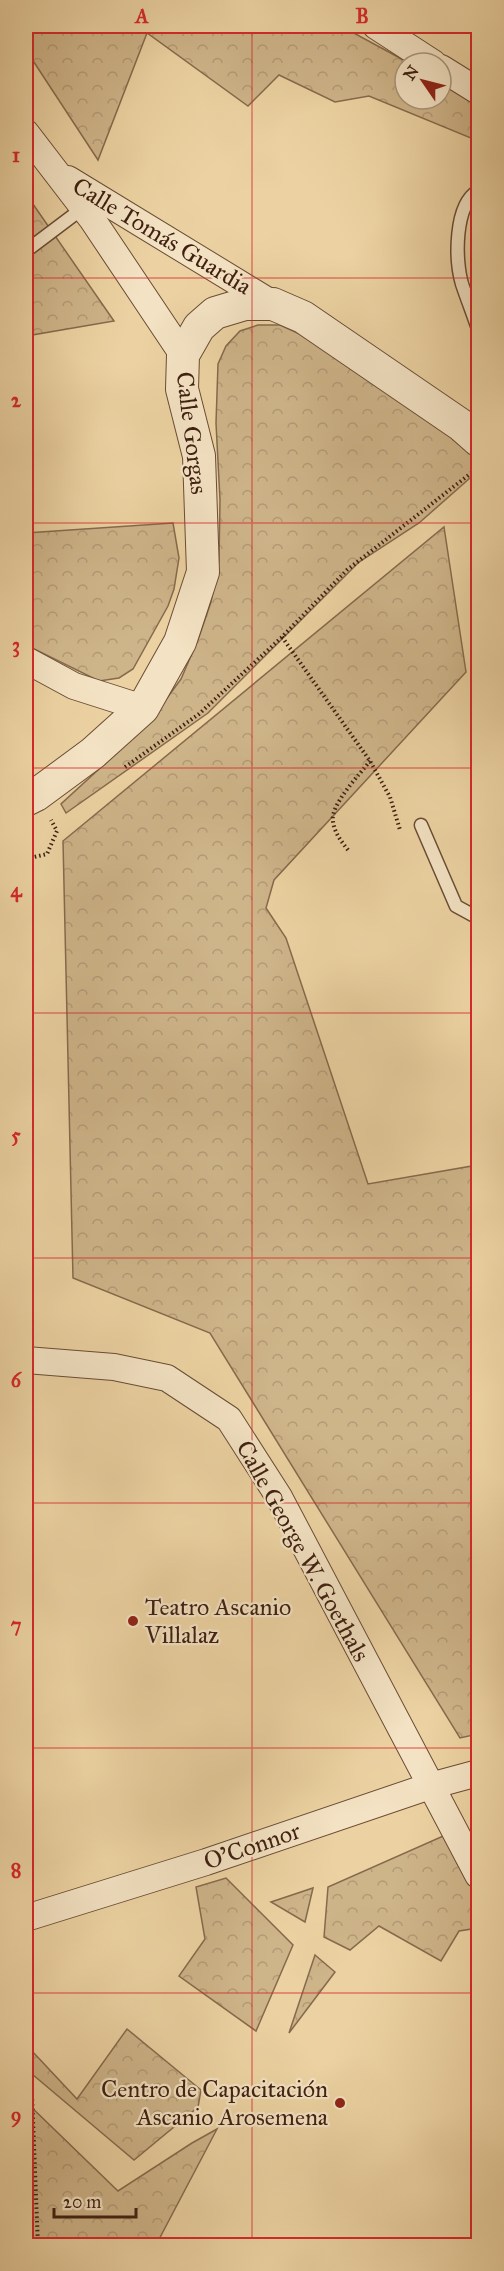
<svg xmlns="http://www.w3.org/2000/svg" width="504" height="2271" font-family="'IM FELL Great Primer',serif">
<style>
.park{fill:url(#park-crowns);stroke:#866a4d;stroke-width:1.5}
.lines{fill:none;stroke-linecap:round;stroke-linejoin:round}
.service-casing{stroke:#6a4c35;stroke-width:15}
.minor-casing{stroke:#6a4c35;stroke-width:28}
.tertiary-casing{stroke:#6a4c35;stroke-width:34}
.path{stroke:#3e1f11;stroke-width:4;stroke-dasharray:1.5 3;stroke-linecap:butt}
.service{stroke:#f3e2c3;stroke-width:12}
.minor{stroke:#f3e2c3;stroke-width:26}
.tertiary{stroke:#f3e2c3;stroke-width:32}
.grid{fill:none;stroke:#d62828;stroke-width:1.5;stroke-opacity:0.55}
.poi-dot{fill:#8f2418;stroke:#f3e2c3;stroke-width:2}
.labels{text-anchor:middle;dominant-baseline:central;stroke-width:4.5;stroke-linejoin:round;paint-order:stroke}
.street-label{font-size:24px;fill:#3e1f11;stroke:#f3e2c3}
.poi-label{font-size:24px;fill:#3e1f11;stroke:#f3e2c3;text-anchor:start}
.neatline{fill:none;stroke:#d62828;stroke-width:2}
.grid-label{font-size:20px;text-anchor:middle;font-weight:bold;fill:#d62828}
</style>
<defs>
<pattern id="park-crowns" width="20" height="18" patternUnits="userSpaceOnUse" patternTransform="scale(1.5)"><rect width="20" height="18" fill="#ceb489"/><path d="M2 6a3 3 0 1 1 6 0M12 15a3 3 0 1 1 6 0" fill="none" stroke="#b29a75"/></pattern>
</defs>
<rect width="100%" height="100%" fill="#ecd2a2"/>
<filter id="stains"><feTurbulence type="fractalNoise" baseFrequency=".00333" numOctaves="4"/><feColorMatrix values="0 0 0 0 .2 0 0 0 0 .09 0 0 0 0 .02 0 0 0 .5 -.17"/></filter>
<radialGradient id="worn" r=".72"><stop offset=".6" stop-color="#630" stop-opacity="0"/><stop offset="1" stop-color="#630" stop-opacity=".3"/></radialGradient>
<g class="park">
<path d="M 26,26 L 341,26 L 409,63 L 405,63 L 405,99 L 441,99 L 441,81 L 478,101 L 478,141 L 369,96 L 335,102 L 279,75 L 248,106 L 147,33 L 98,160 L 26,50 Z"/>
<path d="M 26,194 L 114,321 L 26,336 Z"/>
<path d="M 258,325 L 280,325 L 313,340 L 417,409 L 478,458 L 478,471 L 419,523 L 359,562 L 208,713 L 66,813 L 61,804 L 147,725 L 181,679 L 199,637 L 211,602 L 219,561 L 220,500 L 216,423 L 218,364 L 226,346 L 240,331 Z"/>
<path d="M 173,523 L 179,558 L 174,589 L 168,606 L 133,669 L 119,678 L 99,681 L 26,645 L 26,533 Z"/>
<path d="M 444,527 L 466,672 L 274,880 L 266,908 L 286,938 L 368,1184 L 478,1165 L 478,1535 L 476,1540 L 478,1545 L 478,1734 L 460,1738 L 210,1333 L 73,1278 L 63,841 Z"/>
<path d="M 450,1833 L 478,1897 L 478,1928 L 459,1931 L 441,1961 L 379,1926 L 350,1950 L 324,1937 L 328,1887 Z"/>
<path d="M 226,1878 L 293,1945 L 256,2031 L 179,1976 L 205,1939 L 196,1887 Z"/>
<path d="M 313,1888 L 305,1922 L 271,1902 Z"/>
<path d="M 27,1936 L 31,2050 L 77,2099 L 127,2029 L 201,2090 L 198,2107 L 134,2160 L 26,2069 L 26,1937 Z"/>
<path d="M 315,1955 L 335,1972 L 289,2033 Z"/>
<path d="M 26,2102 L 118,2191 L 192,2143 L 217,2129 L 156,2245 L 26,2245 Z"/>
</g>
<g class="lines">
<g class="service-casing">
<g id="service">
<path d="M 478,191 C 454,205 455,260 462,284 C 467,299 473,314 478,329"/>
<path d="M 26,251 L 83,208"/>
<path d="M 421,825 L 456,906 L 478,918"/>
</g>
</g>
<g class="minor-casing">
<g id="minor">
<path d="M 376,26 L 433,63"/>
<path d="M 441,68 L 478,91"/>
<path d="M 26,133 L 92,219 L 183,355"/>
<path d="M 68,179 L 273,304"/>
<path d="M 26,660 L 74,686 L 143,708"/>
<path d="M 26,1360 L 114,1367 L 167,1378 L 229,1419 L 279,1497 L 478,1875"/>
<path d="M 26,1918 L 206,1862 L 430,1786 L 478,1773"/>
</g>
</g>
<g class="tertiary-casing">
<path id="tertiary" d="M 26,800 L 36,795 L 93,753 L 143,708 L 180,642 L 203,572 L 199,456 L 182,389 L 183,355 L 199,327 L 215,313 L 245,304 L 273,304 L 303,317 L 461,425 L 478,440"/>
</g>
<g class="path">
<path d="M 282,637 L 370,761 L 390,797 L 400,830"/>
<path d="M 125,767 L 199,714 L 282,637 L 347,570 L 475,470"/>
<path d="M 348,850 C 341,841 334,832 333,821 C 330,805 360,774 370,761"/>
<path d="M 26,859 L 47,854 L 57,831 L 51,820"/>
<path d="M 32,2095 L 38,2246"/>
</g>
<use href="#service" class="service"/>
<use href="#minor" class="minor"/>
<use href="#tertiary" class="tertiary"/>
</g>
<path class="grid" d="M 252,26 L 252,2246M 26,278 L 478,278M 26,523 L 478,523M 26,768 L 478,768M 26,1013 L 478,1013M 26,1258 L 478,1258M 26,1503 L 478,1503M 26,1748 L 478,1748M 26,1993 L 478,1993"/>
<g class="poi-dot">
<circle cx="133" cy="1621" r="6"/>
<circle cx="340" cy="2103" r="6"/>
</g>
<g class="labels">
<g class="street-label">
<text transform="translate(162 236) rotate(31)">Calle Tomás Guardia</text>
<text transform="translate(192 433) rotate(83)">Calle Gorgas</text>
<text transform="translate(303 1551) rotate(61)">Calle George W. Goethals</text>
<text transform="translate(252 1846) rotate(-19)">O'Connor</text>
</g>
<g class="poi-label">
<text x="145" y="1607">Teatro Ascanio<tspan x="145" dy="28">Villalaz</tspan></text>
<text x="328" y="2089" text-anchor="end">Centro de Capacitación<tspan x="328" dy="28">Ascanio Arosemena</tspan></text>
</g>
</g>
<rect width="504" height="2271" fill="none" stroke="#ecd2a2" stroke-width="66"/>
<g transform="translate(423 81) rotate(305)"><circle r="28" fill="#f3e2c3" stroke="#ab947c" stroke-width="1.5"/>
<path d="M0-4.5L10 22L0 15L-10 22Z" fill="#8f2418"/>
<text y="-9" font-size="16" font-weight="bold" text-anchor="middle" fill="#3e1f11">N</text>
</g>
<path d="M54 2208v9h82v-9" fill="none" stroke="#3e1f11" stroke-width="3"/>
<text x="63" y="2208" font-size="18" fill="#3e1f11" stroke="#f3e2c3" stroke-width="4.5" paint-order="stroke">20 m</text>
<rect x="33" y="33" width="438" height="2205" class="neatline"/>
<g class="grid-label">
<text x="142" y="23">A</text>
<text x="362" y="23">B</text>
<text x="16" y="162">1</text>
<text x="16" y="407">2</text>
<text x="16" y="652">3</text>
<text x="16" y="897">4</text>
<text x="16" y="1142">5</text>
<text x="16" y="1387">6</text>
<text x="16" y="1632">7</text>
<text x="16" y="1877">8</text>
<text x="16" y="2122">9</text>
</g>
<rect width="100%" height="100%" filter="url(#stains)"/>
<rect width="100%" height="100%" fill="url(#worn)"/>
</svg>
